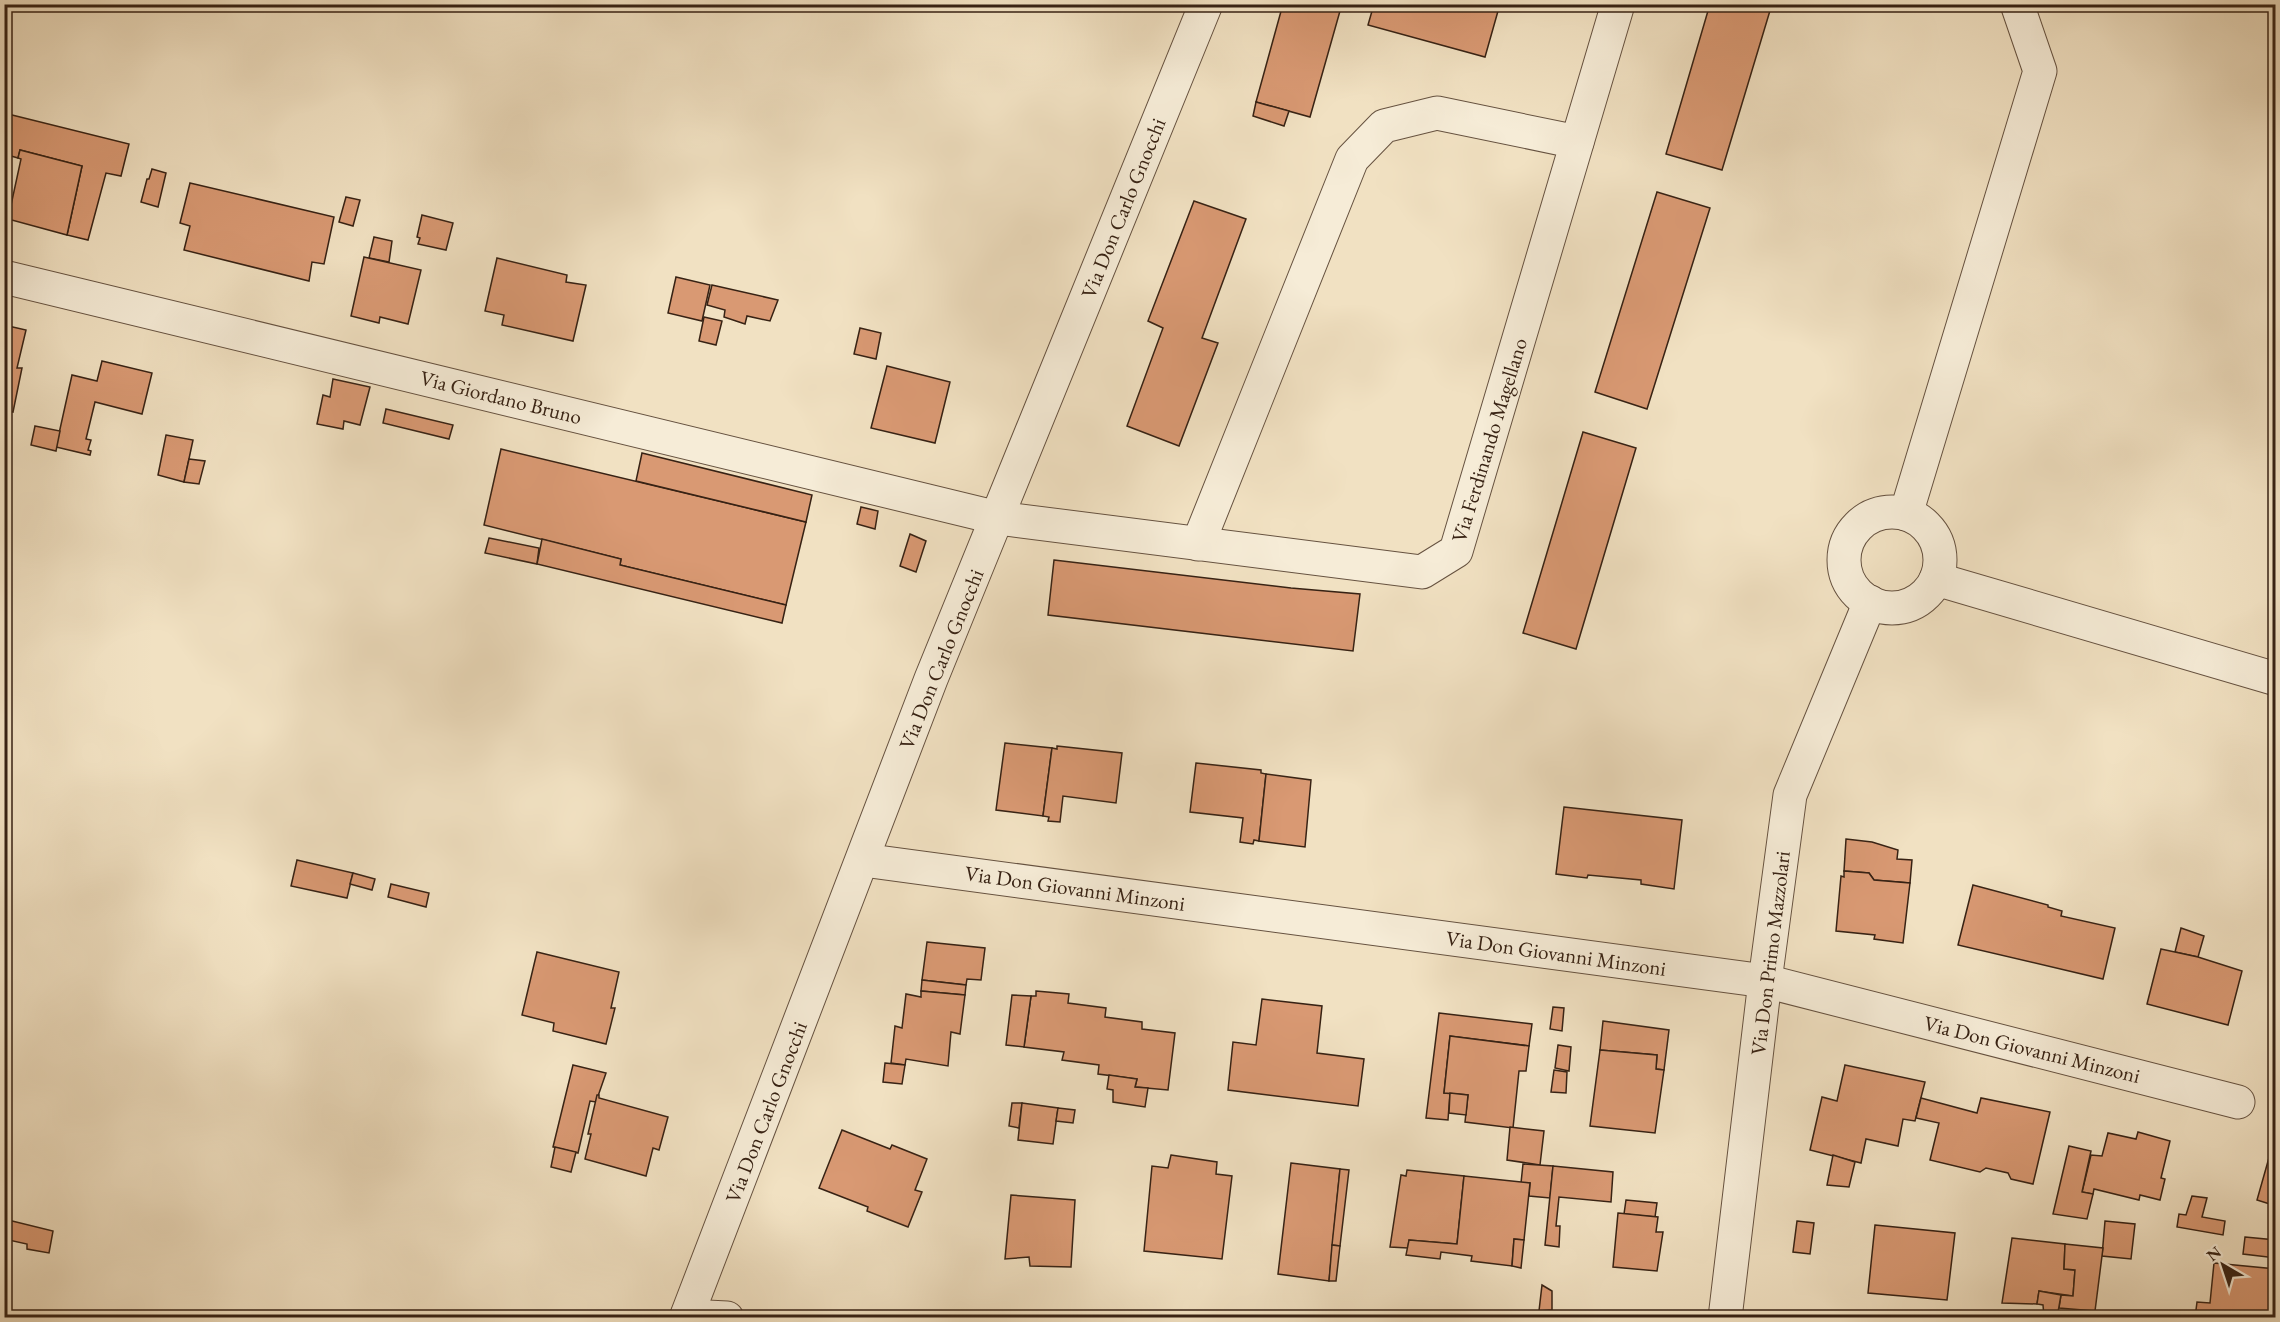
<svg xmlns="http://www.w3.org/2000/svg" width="2280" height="1322" font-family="'EB Garamond',serif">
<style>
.building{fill:#d99973;stroke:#372214;stroke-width:1.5}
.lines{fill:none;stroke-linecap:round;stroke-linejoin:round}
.minor-casing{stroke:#665240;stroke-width:35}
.minor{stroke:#f6ecd7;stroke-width:33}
.labels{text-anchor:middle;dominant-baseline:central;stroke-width:4.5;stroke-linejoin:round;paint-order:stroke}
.street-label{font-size:21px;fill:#372214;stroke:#f6ecd7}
</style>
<rect width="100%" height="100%" fill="#f1e1c2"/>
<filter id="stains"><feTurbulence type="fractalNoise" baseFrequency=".00333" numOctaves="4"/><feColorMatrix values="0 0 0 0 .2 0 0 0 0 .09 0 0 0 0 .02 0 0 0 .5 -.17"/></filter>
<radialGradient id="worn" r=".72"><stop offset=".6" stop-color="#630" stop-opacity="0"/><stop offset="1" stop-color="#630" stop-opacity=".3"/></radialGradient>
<g class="building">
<path d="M 1283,4 L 1315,4 L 1340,11 L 1310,117 L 1256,102 Z"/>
<path d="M 1374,4 L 1500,4 L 1485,57 L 1368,25 Z"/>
<path d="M 1710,4 L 1772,4 L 1722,170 L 1666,154 Z"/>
<path d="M 1256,102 L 1289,111 L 1284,126 L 1253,116 Z"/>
<path d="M 4,113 L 129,144 L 121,176 L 106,173 L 88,240 L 67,235 L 82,166 L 20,150 L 18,158 L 4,154 Z"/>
<path d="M 20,150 L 82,166 L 67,235 L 8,219 L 21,159 L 18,158 Z"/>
<path d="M 152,169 L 166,173 L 158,207 L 141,202 L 147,179 L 149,179 Z"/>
<path d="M 190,183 L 334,217 L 324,264 L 312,262 L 309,281 L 184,250 L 190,226 L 180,223 Z"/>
<path d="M 1657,192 L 1710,208 L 1647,409 L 1595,392 Z"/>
<path d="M 346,197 L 360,200 L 353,226 L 339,222 Z"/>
<path d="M 1194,201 L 1246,219 L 1202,338 L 1218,343 L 1179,446 L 1127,426 L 1163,328 L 1148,321 Z"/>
<path d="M 422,215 L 453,223 L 446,250 L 418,244 L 420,238 L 417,237 Z"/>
<path d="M 374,237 L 392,241 L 389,262 L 369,258 Z"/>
<path d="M 364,257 L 421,270 L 408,324 L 380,317 L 379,323 L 351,316 Z"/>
<path d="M 497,258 L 567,275 L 566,282 L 586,285 L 573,341 L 502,325 L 504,315 L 485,311 Z"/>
<path d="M 676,277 L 710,285 L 702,321 L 668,313 Z"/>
<path d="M 712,285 L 778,300 L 770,321 L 747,316 L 745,324 L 724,317 L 725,310 L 707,305 Z"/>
<path d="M 704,317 L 722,321 L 716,345 L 699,341 Z"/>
<path d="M 4,325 L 26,330 L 17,368 L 22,368 L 13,412 L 4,410 Z"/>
<path d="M 860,328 L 881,333 L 876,359 L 854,354 Z"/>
<path d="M 102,361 L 152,373 L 142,414 L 95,402 L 86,439 L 91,440 L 88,450 L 91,451 L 90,455 L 56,447 L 72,375 L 97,381 Z"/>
<path d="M 887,366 L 950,382 L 935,443 L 871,428 Z"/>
<path d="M 333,379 L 370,387 L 360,425 L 344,421 L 343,429 L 317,424 L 323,395 L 330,397 Z"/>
<path d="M 386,409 L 453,425 L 449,439 L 383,423 Z"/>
<path d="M 35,426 L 60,431 L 56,451 L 31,445 Z"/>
<path d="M 1583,432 L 1636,448 L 1576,649 L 1523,633 Z"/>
<path d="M 166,435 L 193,440 L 184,482 L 158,475 Z"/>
<path d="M 501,449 L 806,522 L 786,605 L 620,565 L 621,559 L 484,525 Z"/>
<path d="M 642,453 L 812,495 L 806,522 L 636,481 Z"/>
<path d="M 189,459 L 205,461 L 199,484 L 184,482 Z"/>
<path d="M 861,507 L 878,511 L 875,529 L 857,524 Z"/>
<path d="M 910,534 L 926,541 L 916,572 L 900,566 Z"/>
<path d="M 489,538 L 539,548 L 537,564 L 485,553 Z"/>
<path d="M 542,539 L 621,559 L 620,565 L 786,605 L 782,623 L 537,564 Z"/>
<path d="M 1054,560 L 1291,588 L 1360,594 L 1353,651 L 1048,615 Z"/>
<path d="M 1005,743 L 1052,748 L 1043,816 L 996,810 Z"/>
<path d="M 1057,746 L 1122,753 L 1116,803 L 1063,796 L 1060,822 L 1048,821 L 1049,817 L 1043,816 L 1052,748 L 1057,749 Z"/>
<path d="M 1196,763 L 1261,770 L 1261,773 L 1266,774 L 1259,841 L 1254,840 L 1253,844 L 1240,842 L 1243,818 L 1190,812 Z"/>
<path d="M 1266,774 L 1311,780 L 1305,847 L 1259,841 Z"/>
<path d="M 1564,807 L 1682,820 L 1674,889 L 1641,884 L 1641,880 L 1588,875 L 1587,878 L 1556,874 Z"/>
<path d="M 1846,839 L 1872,842 L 1898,850 L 1897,859 L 1912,860 L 1910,883 L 1874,880 L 1869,873 L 1844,871 Z"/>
<path d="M 297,860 L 353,873 L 347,898 L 291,886 Z"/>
<path d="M 1844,871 L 1869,873 L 1874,880 L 1910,883 L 1903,943 L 1874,939 L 1875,935 L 1836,931 L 1841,876 L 1844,877 Z"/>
<path d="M 353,873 L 375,879 L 372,890 L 350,884 Z"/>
<path d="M 391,884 L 429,893 L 426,907 L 388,897 Z"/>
<path d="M 1973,885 L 2048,905 L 2048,907 L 2062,911 L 2061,916 L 2115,928 L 2103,979 L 1958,945 Z"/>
<path d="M 2181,928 L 2204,936 L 2198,957 L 2175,952 Z"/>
<path d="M 927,942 L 985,948 L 981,980 L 967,979 L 966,985 L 922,980 Z"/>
<path d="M 2161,949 L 2198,957 L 2242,971 L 2228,1025 L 2147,1004 Z"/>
<path d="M 537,952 L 619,972 L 611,1008 L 615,1008 L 606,1044 L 553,1031 L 554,1023 L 522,1015 Z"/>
<path d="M 922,980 L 966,985 L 965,995 L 921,991 Z"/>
<path d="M 921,991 L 965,995 L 960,1034 L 951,1032 L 948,1066 L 906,1059 L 905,1065 L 891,1063 L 895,1026 L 902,1028 L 906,994 L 921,997 Z"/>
<path d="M 1036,991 L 1069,994 L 1068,1003 L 1106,1008 L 1105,1017 L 1142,1022 L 1142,1029 L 1175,1033 L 1168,1090 L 1135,1087 L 1137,1079 L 1098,1074 L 1099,1065 L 1062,1060 L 1064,1052 L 1024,1047 L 1031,996 L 1036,996 Z"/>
<path d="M 1012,995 L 1031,996 L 1024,1047 L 1006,1045 Z"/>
<path d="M 1262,999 L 1322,1006 L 1317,1053 L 1364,1059 L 1358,1106 L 1228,1090 L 1233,1042 L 1256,1045 Z"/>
<path d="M 1553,1007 L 1564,1008 L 1562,1031 L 1550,1029 Z"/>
<path d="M 1439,1013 L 1532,1024 L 1529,1046 L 1450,1036 L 1444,1093 L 1450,1093 L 1448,1120 L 1426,1118 Z"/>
<path d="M 1603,1021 L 1669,1030 L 1664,1070 L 1656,1069 L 1657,1055 L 1600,1050 Z"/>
<path d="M 1450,1036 L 1529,1046 L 1526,1071 L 1519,1071 L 1513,1128 L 1465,1122 L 1468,1095 L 1444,1093 Z"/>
<path d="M 1558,1045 L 1571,1047 L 1569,1071 L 1555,1068 Z"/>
<path d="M 1600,1050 L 1657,1055 L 1656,1069 L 1664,1070 L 1655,1133 L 1590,1126 Z"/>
<path d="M 885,1063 L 905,1065 L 902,1084 L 883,1082 Z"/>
<path d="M 573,1065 L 606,1073 L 596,1102 L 590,1101 L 578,1153 L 553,1147 Z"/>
<path d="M 1845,1065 L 1925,1082 L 1915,1121 L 1903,1119 L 1898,1146 L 1866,1139 L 1861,1163 L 1810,1150 L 1822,1097 L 1837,1101 Z"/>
<path d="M 1554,1070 L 1567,1072 L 1566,1093 L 1551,1092 Z"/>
<path d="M 1109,1075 L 1137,1079 L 1135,1087 L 1148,1088 L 1145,1107 L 1113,1102 L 1113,1090 L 1107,1089 Z"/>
<path d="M 1450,1093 L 1468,1095 L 1466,1115 L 1449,1113 Z"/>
<path d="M 597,1095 L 599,1095 L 599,1098 L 668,1117 L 659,1150 L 653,1148 L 646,1176 L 585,1159 L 591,1134 L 588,1134 Z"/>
<path d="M 1921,1098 L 1977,1113 L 1981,1098 L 2050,1112 L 2033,1184 L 2011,1179 L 2008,1173 L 1986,1168 L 1980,1172 L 1930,1160 L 1939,1123 L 1916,1118 Z"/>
<path d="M 1012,1103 L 1022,1103 L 1019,1128 L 1009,1126 Z"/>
<path d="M 1022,1103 L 1058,1108 L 1053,1144 L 1018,1140 Z"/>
<path d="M 1058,1108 L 1075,1110 L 1073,1123 L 1056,1121 Z"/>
<path d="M 1510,1127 L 1544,1131 L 1540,1165 L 1507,1160 Z"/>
<path d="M 842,1130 L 890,1149 L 892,1145 L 927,1159 L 915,1190 L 922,1192 L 908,1227 L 867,1211 L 868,1207 L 819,1188 Z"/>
<path d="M 2138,1132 L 2170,1141 L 2161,1178 L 2165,1179 L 2160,1200 L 2140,1195 L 2139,1200 L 2094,1189 L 2093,1194 L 2082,1192 L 2091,1155 L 2102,1156 L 2108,1133 L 2136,1139 Z"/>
<path d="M 2276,1133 L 2276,1206 L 2257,1200 Z"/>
<path d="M 2069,1146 L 2091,1151 L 2082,1192 L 2093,1194 L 2087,1219 L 2053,1214 Z"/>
<path d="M 555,1147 L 576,1152 L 571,1172 L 551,1167 Z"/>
<path d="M 1171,1155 L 1217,1162 L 1216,1174 L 1232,1176 L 1222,1259 L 1144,1251 L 1152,1166 L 1168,1168 Z"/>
<path d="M 1833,1155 L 1855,1162 L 1849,1187 L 1827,1185 Z"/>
<path d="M 1291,1163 L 1340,1169 L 1329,1281 L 1278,1274 Z"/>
<path d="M 1523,1164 L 1553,1166 L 1550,1198 L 1529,1196 L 1530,1183 L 1521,1183 Z"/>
<path d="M 1553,1166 L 1613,1172 L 1611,1202 L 1559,1197 L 1556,1226 L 1560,1226 L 1559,1247 L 1545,1245 Z"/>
<path d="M 1340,1169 L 1349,1170 L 1340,1246 L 1332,1245 Z"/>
<path d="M 1407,1170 L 1464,1176 L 1457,1244 L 1409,1240 L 1408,1248 L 1390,1247 L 1401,1175 L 1406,1176 Z"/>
<path d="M 1464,1176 L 1530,1183 L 1524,1240 L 1514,1239 L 1512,1266 L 1471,1261 L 1472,1256 L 1441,1252 L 1440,1259 L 1406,1255 L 1409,1240 L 1457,1244 Z"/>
<path d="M 1011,1195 L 1075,1200 L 1071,1267 L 1030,1266 L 1029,1257 L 1005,1259 Z"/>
<path d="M 2192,1196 L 2207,1198 L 2202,1217 L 2225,1221 L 2223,1235 L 2177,1227 L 2179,1214 L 2186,1215 Z"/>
<path d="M 1626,1200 L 1657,1203 L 1655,1217 L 1624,1214 Z"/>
<path d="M 1618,1213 L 1658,1217 L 1656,1232 L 1663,1232 L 1657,1271 L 1613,1267 Z"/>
<path d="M 4,1219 L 53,1231 L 49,1253 L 27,1249 L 27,1244 L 4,1239 Z"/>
<path d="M 1797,1221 L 1814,1223 L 1810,1254 L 1793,1252 Z"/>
<path d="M 2105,1221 L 2135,1224 L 2131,1259 L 2102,1256 Z"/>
<path d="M 1875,1225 L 1955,1233 L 1947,1300 L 1868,1293 Z"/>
<path d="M 2245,1237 L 2276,1240 L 2276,1258 L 2243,1254 Z"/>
<path d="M 2012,1238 L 2065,1244 L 2064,1269 L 2075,1270 L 2073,1296 L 2039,1291 L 2037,1304 L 2002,1303 Z"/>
<path d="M 1514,1239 L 1524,1240 L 1521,1268 L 1512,1266 Z"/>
<path d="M 2065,1244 L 2103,1248 L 2095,1311 L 2059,1308 L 2061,1295 L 2073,1296 L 2075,1270 L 2064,1269 Z"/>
<path d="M 1332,1245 L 1340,1246 L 1336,1281 L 1329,1281 Z"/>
<path d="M 2214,1263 L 2276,1269 L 2276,1318 L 2195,1318 L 2197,1302 L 2210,1303 Z"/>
<path d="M 1542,1285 L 1552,1291 L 1552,1310 L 1539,1311 Z"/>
<path d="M 2039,1291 L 2061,1295 L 2057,1318 L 2044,1317 L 2043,1305 L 2037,1304 Z"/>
</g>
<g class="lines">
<g class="minor-casing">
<g id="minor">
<path d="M 4,277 L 998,518 L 1422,572 L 1456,551 L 1618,4"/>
<circle cx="1892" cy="560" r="48"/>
<path d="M 1906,514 L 2040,71 L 2017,4"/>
<path d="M 1198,544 L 1352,159 L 1384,126 L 1437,113 L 1577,142"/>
<path d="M 1936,579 L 2276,679"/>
<path d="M 863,860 L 1765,981 L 2238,1102"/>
<path d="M 687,1316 L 727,1318"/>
<path d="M 686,1318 L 931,679 L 1206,4"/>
<path d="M 1725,1318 L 1765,981 L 1790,795 L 1870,602"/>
</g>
</g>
<use href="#minor" class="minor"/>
</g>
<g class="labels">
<g class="street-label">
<text transform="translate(1123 208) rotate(-68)">Via Don Carlo Gnocchi</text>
<text transform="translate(501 397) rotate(14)">Via Giordano Bruno</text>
<text transform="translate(1489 440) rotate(-73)">Via Ferdinando Magellano</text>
<text transform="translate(941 659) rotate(-68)">Via Don Carlo Gnocchi</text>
<text transform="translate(1075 888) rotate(8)">Via Don Giovanni Minzoni</text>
<text transform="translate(1556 953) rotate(8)">Via Don Giovanni Minzoni</text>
<text transform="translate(1770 953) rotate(-83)">Via Don Primo Mazzolari</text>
<text transform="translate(2032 1049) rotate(14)">Via Don Giovanni Minzoni</text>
<text transform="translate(766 1112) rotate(-69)">Via Don Carlo Gnocchi</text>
</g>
</g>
<rect width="2280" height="1322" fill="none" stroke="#f1e1c2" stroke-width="24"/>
<rect x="6" y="6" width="2268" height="1310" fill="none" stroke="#372214" stroke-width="3"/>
<rect x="12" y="12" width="2256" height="1298" fill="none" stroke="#372214" stroke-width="1.5"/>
<g transform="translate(2223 1265) rotate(321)" stroke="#f6ecd7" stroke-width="4.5" paint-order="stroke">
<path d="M0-4.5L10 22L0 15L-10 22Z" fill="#372214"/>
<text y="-9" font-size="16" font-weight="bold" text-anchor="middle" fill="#372214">N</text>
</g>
<rect width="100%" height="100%" filter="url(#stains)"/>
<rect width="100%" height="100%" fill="url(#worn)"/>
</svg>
